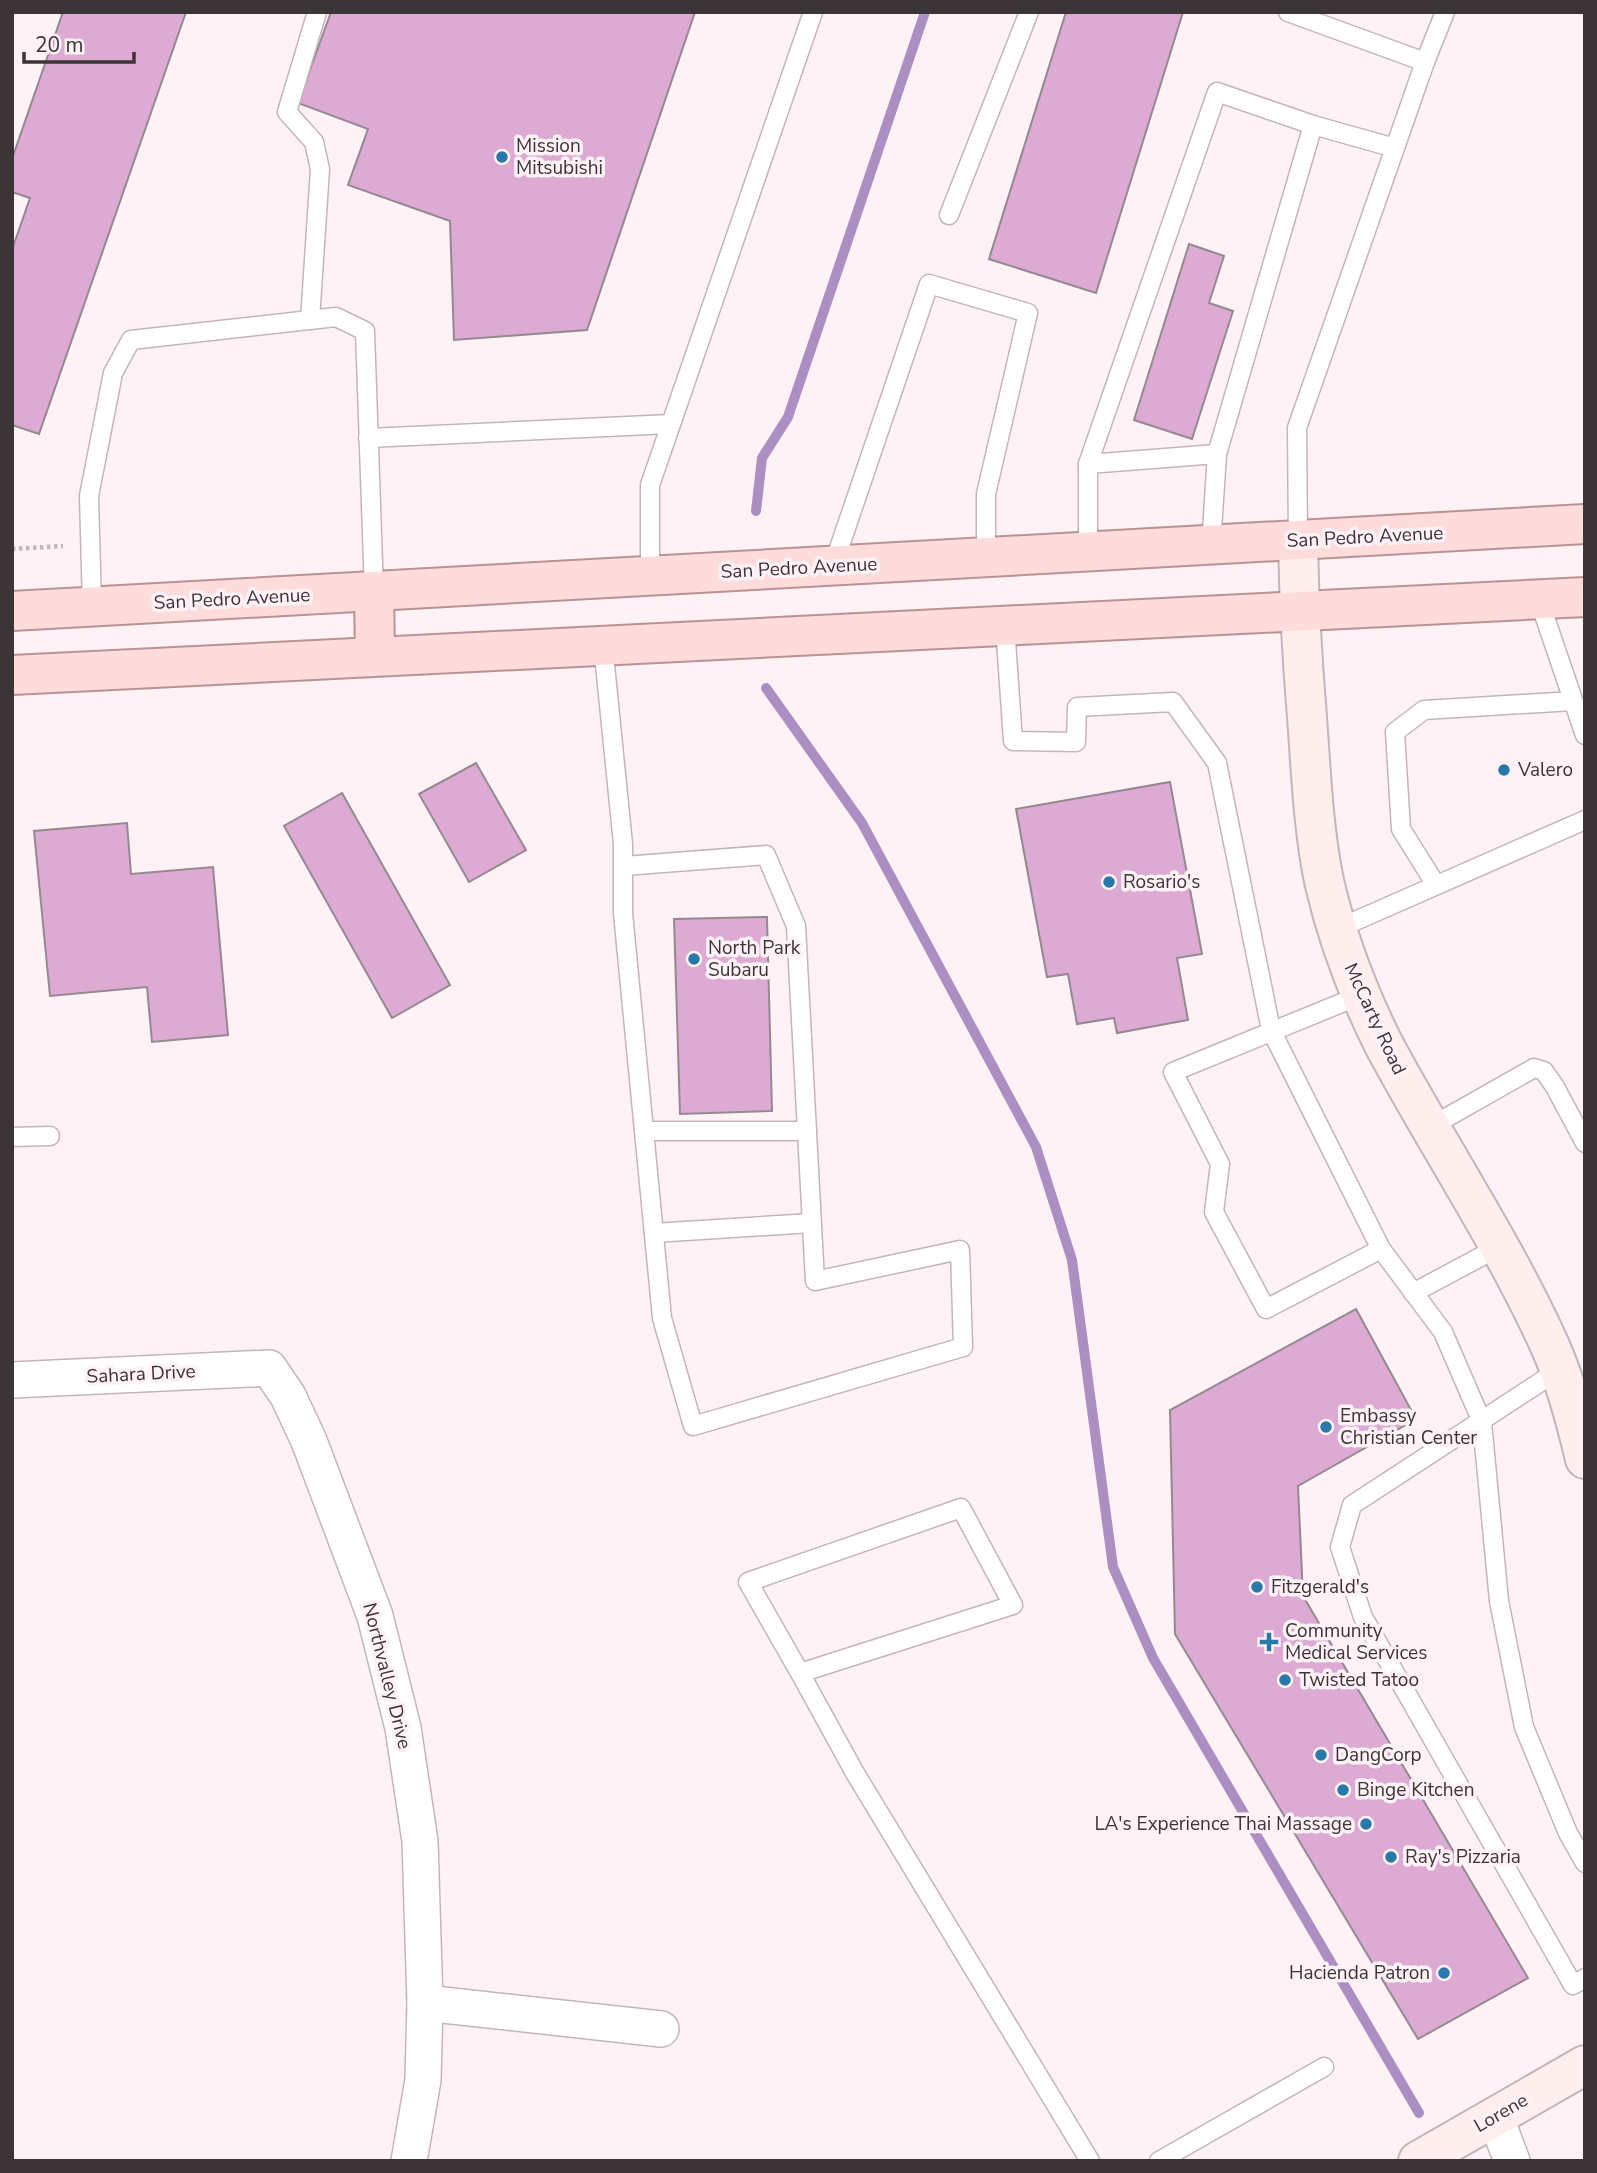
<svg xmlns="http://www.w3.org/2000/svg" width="1597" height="2173" font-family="'Nunito Sans',sans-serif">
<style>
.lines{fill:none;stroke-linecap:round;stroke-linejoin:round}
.stream{stroke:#ab8fc2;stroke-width:10}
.building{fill:#dcaad2;stroke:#948991;stroke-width:2}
.lane-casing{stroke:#c4b5ba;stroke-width:21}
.street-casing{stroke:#c4b5ba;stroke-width:38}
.secondary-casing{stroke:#c4b5ba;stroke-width:42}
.primary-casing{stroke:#b99393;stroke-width:42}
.path{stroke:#c2b7bb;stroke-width:4.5;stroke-dasharray:3.5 3.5;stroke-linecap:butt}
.lane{stroke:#fff;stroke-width:18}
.street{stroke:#fff;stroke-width:35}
.secondary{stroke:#feeeed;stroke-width:38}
.primary{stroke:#fedcdc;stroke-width:38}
.poi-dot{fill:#2879aa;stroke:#fff2f6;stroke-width:2.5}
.labels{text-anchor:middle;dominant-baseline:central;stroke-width:7;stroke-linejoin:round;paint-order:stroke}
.poi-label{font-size:19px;fill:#3b3537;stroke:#fff2f6;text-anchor:start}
.street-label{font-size:19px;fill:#3b3537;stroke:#fff2f6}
</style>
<rect width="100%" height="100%" fill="#fff2f6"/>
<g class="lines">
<g class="stream">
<path d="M 756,511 L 762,458 L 788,417 L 925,12"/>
<path d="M 766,688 L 862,823 L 1036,1147 L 1072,1260 L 1113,1567 L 1153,1658 L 1419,2113"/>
</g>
</g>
<g class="building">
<path d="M 63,12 L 186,12 L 39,434 L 12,425 L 12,250 L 30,198 L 12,192 L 12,159 Z"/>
<path d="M 331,12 L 695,12 L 587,330 L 454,340 L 450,221 L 348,185 L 368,129 L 298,103 Z"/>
<path d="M 1066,12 L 1183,12 L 1096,293 L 989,259 Z"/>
<path d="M 1189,244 L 1224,256 L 1209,303 L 1233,311 L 1192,439 L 1134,420 Z"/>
<path d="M 476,763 L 526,850 L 469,882 L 419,794 Z"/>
<path d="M 1170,782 L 1202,954 L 1177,958 L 1188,1020 L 1117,1033 L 1114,1018 L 1077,1024 L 1068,974 L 1047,977 L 1016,809 Z"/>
<path d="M 342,793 L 450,985 L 392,1018 L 284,826 Z"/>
<path d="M 127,823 L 131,874 L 213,867 L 228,1035 L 152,1042 L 147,987 L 50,996 L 34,831 Z"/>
<path d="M 767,917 L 772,1111 L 680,1114 L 674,919 Z"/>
<path d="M 1356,1309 L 1416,1419 L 1298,1486 L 1303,1596 L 1528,1978 L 1418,2039 L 1175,1634 L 1170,1410 Z"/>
</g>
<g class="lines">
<g class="lane-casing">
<g id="lane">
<path d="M 1288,12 L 1425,62"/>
<path d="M 949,215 L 1029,12"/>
<path d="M 310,320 L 320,169 L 314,142 L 287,112 L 317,12"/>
<path d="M 368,438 L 671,424"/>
<path d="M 1088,464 L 1217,454"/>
<path d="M 1298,541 L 1297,428 L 1425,62 L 1445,12"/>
<path d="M 1211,546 L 1217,454 L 1313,125"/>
<path d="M 1088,553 L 1088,464 L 1217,92 L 1313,125 L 1395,148"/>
<path d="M 833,566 L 929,284 L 1028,313 L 986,494 L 986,558"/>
<path d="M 650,577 L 650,485 L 813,12"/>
<path d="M 1539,600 L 1585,735"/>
<path d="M 92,607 L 89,496 L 113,373 L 131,340 L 336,317 L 365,331 L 374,592"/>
<path d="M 1005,626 L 1013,741 L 1076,742 L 1077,707 L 1173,702 L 1217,763 L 1271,1030 L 1381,1249 L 1443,1332 L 1482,1422 L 1499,1601 L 1524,1727 L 1568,1833 L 1585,1863"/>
<path d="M 603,645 L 623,844 L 623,913 L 662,1318 L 693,1426 L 963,1347 L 960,1250 L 815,1281 L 796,926 L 766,855 L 624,866"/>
<path d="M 1436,885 L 1401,829 L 1395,732 L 1424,710 L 1573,701"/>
<path d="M 1337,929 L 1585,820"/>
<path d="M 1361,995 L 1173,1072 L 1220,1164 L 1214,1212 L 1266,1309 L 1381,1249"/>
<path d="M 1430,1127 L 1534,1068 L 1544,1071 L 1555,1087 L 1585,1143"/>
<path d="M 644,1131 L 807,1131"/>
<path d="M 12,1137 L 50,1136"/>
<path d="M 654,1233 L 811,1223"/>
<path d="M 1413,1293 L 1499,1247"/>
<path d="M 1559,1370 L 1352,1505 L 1340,1547 L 1363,1617 L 1573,1985 L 1585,1978"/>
<path d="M 800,1673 L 748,1582 L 961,1508 L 1013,1605 L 800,1673 L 855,1773 L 1090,2161"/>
<path d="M 1159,2161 L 1324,2067"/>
</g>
</g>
<g class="street-casing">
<g id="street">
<path d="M 12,1380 L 269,1368 L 288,1396 L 309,1441 L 375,1616 L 403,1728 L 420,1841 L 425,2003 L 423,2080 L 409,2161"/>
<path d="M 425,2003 L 661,2029"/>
<path d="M 1495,2116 L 1512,2161"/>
</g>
</g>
<g class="secondary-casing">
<g id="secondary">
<path d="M 1298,541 C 1299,600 1302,658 1307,717 C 1311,771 1313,827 1324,881 C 1337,938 1358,993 1384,1045 C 1438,1146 1503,1242 1550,1346 C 1566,1382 1576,1421 1585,1459"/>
<path d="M 1418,2161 L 1585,2065"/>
</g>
</g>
<g class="primary-casing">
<g id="primary">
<path d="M 374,592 L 375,656"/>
<path d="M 12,611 L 1585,524"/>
<path d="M 12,675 L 1585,597"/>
</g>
</g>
<path class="path" d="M 12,549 L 63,546"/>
<use href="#lane" class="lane"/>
<use href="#street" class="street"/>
<use href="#secondary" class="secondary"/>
<use href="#primary" class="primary"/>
</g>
<g class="poi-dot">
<circle cx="502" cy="157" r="7"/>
<circle cx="1504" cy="770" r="7"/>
<circle cx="1109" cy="882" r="7"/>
<circle cx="694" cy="959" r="7"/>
<circle cx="1326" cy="1427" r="7"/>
<circle cx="1257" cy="1587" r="7"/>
<path d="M1265.5 1631.5h7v7h7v7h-7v7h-7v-7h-7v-7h7z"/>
<circle cx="1285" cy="1680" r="7"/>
<circle cx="1321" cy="1755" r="7"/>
<circle cx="1343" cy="1790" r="7"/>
<circle cx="1366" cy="1824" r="7"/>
<circle cx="1391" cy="1857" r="7"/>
<circle cx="1444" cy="1973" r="7"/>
</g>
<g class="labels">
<g class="poi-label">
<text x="516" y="146">Mission<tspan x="516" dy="22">Mitsubishi</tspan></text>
<text x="1518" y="770">Valero</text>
<text x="1123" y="882">Rosario's</text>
<text x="708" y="948">North Park<tspan x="708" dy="22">Subaru</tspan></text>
<text x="1340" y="1416">Embassy<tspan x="1340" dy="22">Christian Center</tspan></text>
<text x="1271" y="1587">Fitzgerald's</text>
<text x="1285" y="1631">Community<tspan x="1285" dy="22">Medical Services</tspan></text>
<text x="1299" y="1680">Twisted Tatoo</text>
<text x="1335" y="1755">DangCorp</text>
<text x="1357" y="1790">Binge Kitchen</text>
<text x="1352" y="1824" text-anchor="end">LA's Experience Thai Massage</text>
<text x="1405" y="1857">Ray's Pizzaria</text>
<text x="1430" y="1973" text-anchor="end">Hacienda Patron</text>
</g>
<g class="street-label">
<text transform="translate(1365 537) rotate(-3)">San Pedro Avenue</text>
<text transform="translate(799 568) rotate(-3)">San Pedro Avenue</text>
<text transform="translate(232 599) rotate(-3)">San Pedro Avenue</text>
<text transform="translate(1375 1019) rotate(65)">McCarty Road</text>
<text transform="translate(141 1374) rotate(-3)">Sahara Drive</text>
<text transform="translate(387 1676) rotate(76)">Northvalley Drive</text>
<text transform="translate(1501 2113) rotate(-30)">Lorene</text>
</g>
</g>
<rect width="1597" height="2173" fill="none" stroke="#3b3537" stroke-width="28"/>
<path d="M24 52v10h110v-10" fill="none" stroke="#3b3537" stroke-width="3.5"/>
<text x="35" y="52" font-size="21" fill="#3b3537" stroke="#fff2f6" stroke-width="5" paint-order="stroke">20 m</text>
</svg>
